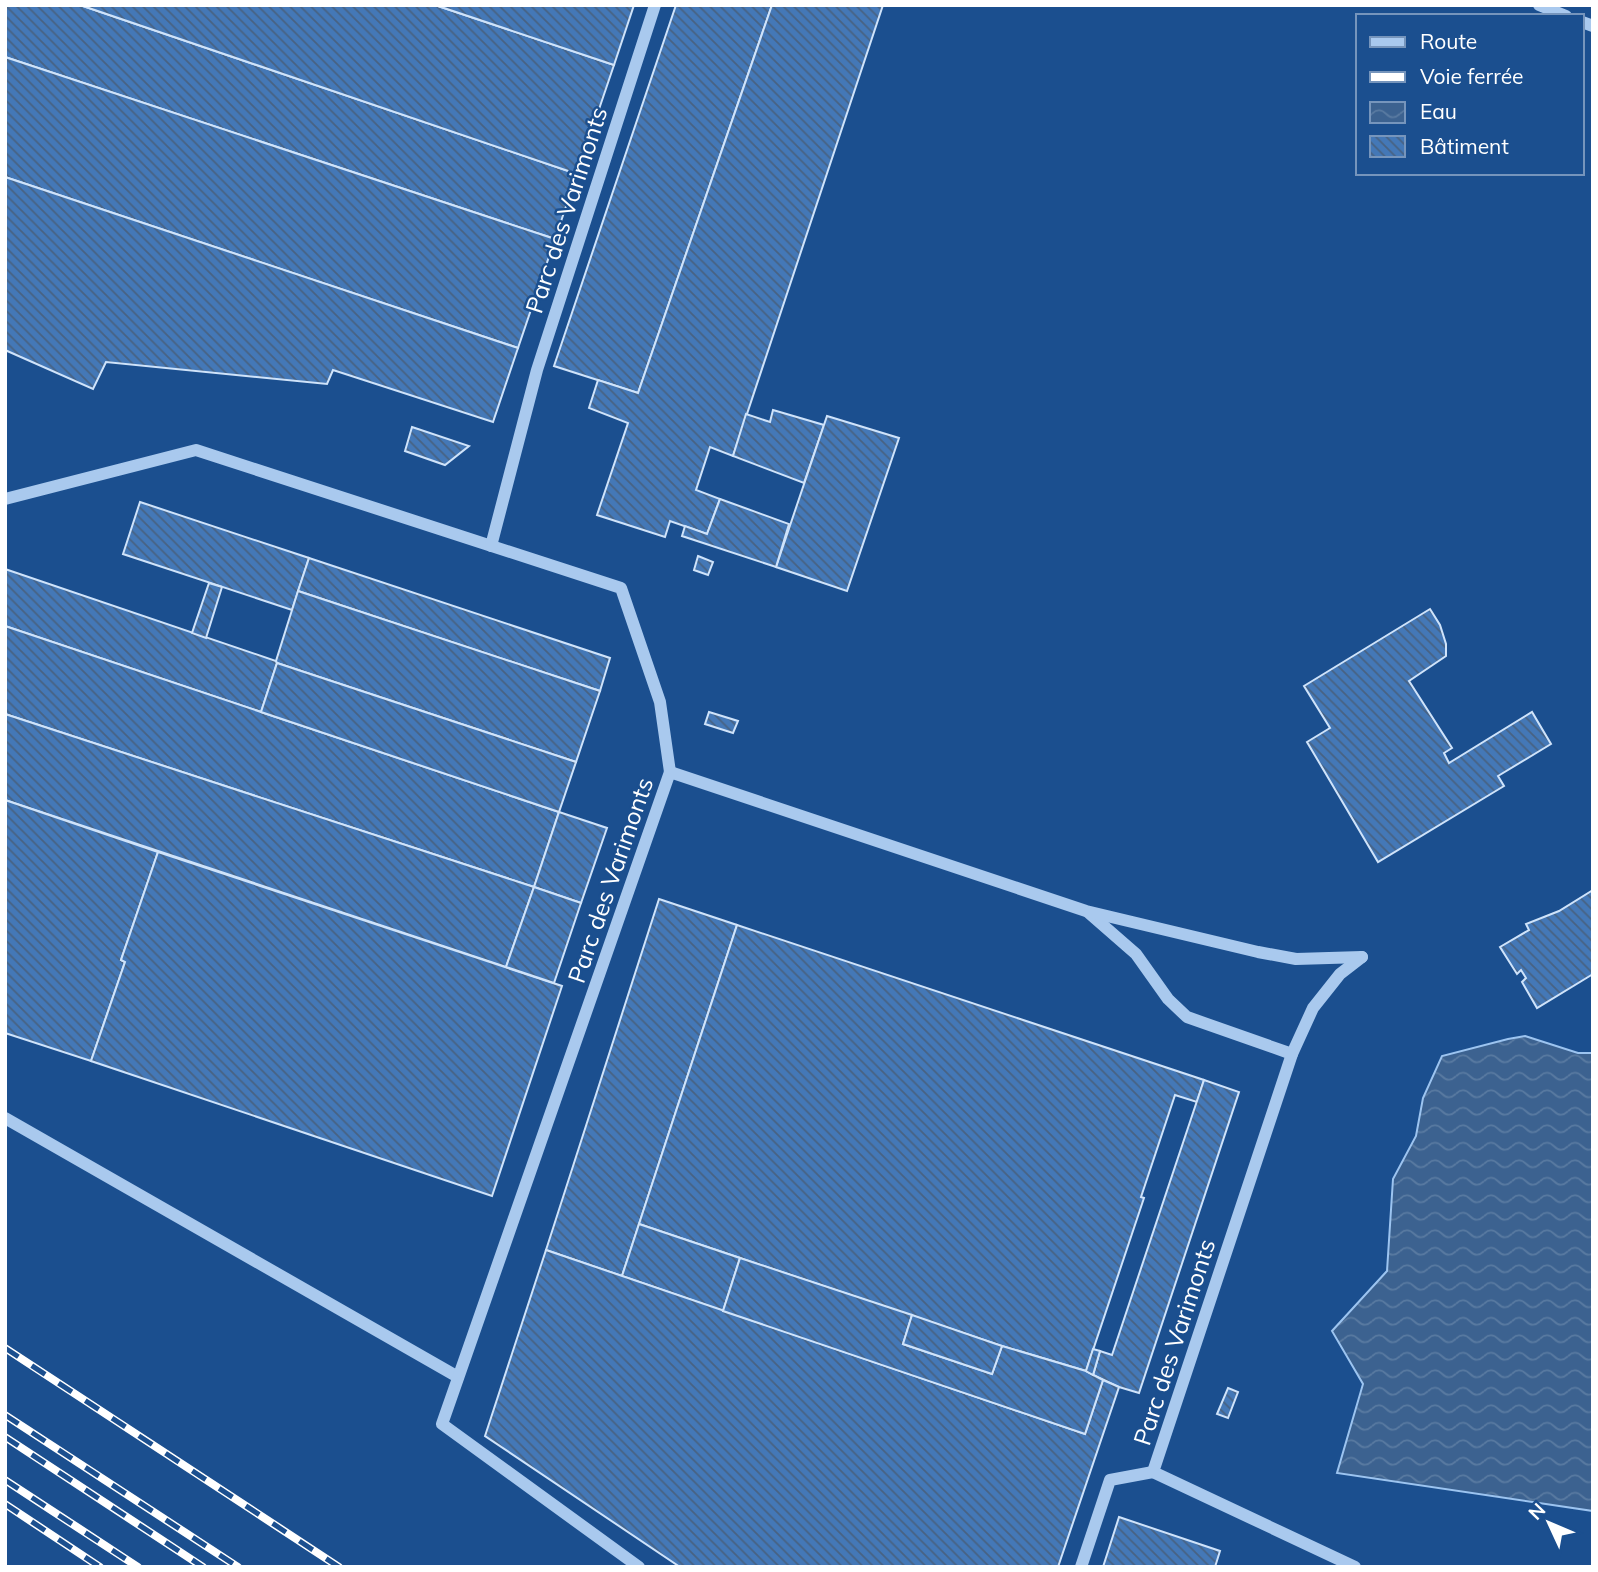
<svg xmlns="http://www.w3.org/2000/svg" width="1598" height="1572" font-family="Mulish,sans-serif">
<style>
.water{fill:url(#water-waves);stroke:#9cc4f0;stroke-width:2}
.building{fill:url(#building-back-hatch);stroke:#cfe3fa;stroke-width:2}
.lines{fill:none;stroke-linecap:round;stroke-linejoin:round}
.minor{stroke:#a9c9ee;stroke-width:12}
.rail-casing{stroke:#fff;stroke-width:8}
.rail{stroke:#1b4f8f;stroke-width:5;stroke-dasharray:16;stroke-linecap:butt}
.labels{text-anchor:middle;dominant-baseline:central;stroke-width:5;stroke-linejoin:round;paint-order:stroke}
.street-label{font-size:24px;fill:#fff;stroke:#1b4f8f}
</style>
<defs>
<pattern id="water-waves" width="16" height="10" patternUnits="userSpaceOnUse" patternTransform="scale(1.75)"><rect width="16" height="10" fill="#3c6290"/><path d="M0 5q4-4 8 0t8 0" fill="none" stroke="#597aa1"/></pattern>
<pattern id="building-back-hatch" width="6" height="6" patternUnits="userSpaceOnUse" patternTransform="scale(1.75)"><rect width="6" height="6" fill="#4478b7"/><path d="M-1 5l2 2M0 0l6 6M5-1l2 2" fill="none" stroke="#486282"/></pattern>
</defs>
<rect width="100%" height="100%" fill="#1b4f8f"/>
<path class="water" d="M 1525,1036 L 1578,1053 L 1593,1053 L 1593,1511 L 1337,1473 L 1363,1384 L 1332,1331 L 1387,1271 L 1393,1179 L 1416,1136 L 1423,1098 L 1442,1056 L 1508,1039 Z"/>
<g class="building">
<path d="M 5,5 L 80,5 L 577,174 L 555,239 L 5,57 Z"/>
<path d="M 80,5 L 435,5 L 614,65 L 577,174 Z"/>
<path d="M 435,5 L 634,5 L 614,65 Z"/>
<path d="M 676,5 L 772,5 L 638,393 L 554,366 Z"/>
<path d="M 772,5 L 883,5 L 733,456 L 710,447 L 696,490 L 720,499 L 707,534 L 670,521 L 665,537 L 597,515 L 628,423 L 589,408 L 598,380 L 638,393 Z"/>
<path d="M 5,57 L 555,239 L 518,348 L 5,177 Z"/>
<path d="M 5,177 L 518,348 L 493,422 L 333,370 L 327,384 L 106,362 L 93,389 L 5,350 Z"/>
<path d="M 773,410 L 824,425 L 804,483 L 733,456 L 746,414 L 770,422 Z"/>
<path d="M 827,416 L 899,438 L 847,591 L 776,567 Z"/>
<path d="M 412,427 L 469,446 L 445,465 L 405,451 Z"/>
<path d="M 720,499 L 789,524 L 776,567 L 682,536 L 685,526 L 707,534 Z"/>
<path d="M 140,502 L 309,558 L 292,610 L 123,554 Z"/>
<path d="M 698,556 L 713,562 L 708,575 L 694,570 Z"/>
<path d="M 309,558 L 610,658 L 600,691 L 298,591 Z"/>
<path d="M 5,569 L 276,661 L 277,663 L 261,712 L 5,626 Z"/>
<path d="M 209,583 L 222,587 L 206,638 L 192,633 Z"/>
<path d="M 298,591 L 600,691 L 576,762 L 277,663 L 276,661 Z"/>
<path d="M 1430,609 L 1440,625 L 1446,644 L 1446,656 L 1409,681 L 1452,748 L 1444,753 L 1449,763 L 1532,712 L 1551,744 L 1498,776 L 1504,786 L 1378,862 L 1307,742 L 1330,728 L 1304,686 Z"/>
<path d="M 5,626 L 559,812 L 534,887 L 5,714 Z"/>
<path d="M 277,663 L 576,762 L 559,812 L 261,712 Z"/>
<path d="M 709,712 L 738,721 L 733,733 L 705,724 Z"/>
<path d="M 5,714 L 534,887 L 506,967 L 5,800 Z"/>
<path d="M 5,800 L 158,852 L 121,960 L 125,962 L 91,1061 L 5,1033 Z"/>
<path d="M 559,812 L 607,828 L 581,903 L 534,887 Z"/>
<path d="M 158,852 L 562,986 L 492,1196 L 91,1061 L 125,962 L 121,960 Z"/>
<path d="M 534,887 L 581,903 L 554,983 L 506,967 Z"/>
<path d="M 1593,890 L 1593,974 L 1537,1008 L 1522,982 L 1526,978 L 1521,970 L 1517,974 L 1500,947 L 1529,930 L 1526,924 L 1559,911 Z"/>
<path d="M 659,899 L 737,925 L 622,1276 L 546,1250 Z"/>
<path d="M 737,925 L 1204,1080 L 1197,1102 L 1175,1095 L 1141,1197 L 1144,1198 L 1086,1371 L 1002,1346 L 639,1224 Z"/>
<path d="M 1204,1080 L 1239,1092 L 1139,1393 L 1119,1387 L 1093,1375 L 1100,1351 L 1112,1355 Z"/>
<path d="M 639,1224 L 740,1258 L 723,1311 L 622,1276 Z"/>
<path d="M 546,1250 L 1085,1434 L 1103,1380 L 1119,1387 L 1058,1567 L 680,1567 L 485,1436 Z"/>
<path d="M 740,1258 L 912,1315 L 903,1344 L 992,1374 L 1002,1346 L 1086,1371 L 1103,1380 L 1085,1434 L 723,1311 Z"/>
<path d="M 912,1315 L 1002,1346 L 992,1374 L 903,1344 Z"/>
<path d="M 1093,1349 L 1100,1351 L 1093,1375 L 1086,1371 Z"/>
<path d="M 1228,1388 L 1238,1392 L 1228,1418 L 1217,1414 Z"/>
<path d="M 1119,1517 L 1220,1551 L 1215,1567 L 1103,1567 Z"/>
</g>
<g class="lines">
<g class="minor">
<path d="M 1539,5 L 1566,16"/>
<path d="M 1582,22 L 1593,26"/>
<path d="M 5,499 L 196,450 L 621,588 L 660,702 L 670,772"/>
<path d="M 491,546 L 537,370 L 655,5"/>
<path d="M 1089,913 L 1136,954 L 1168,999 L 1187,1017 L 1292,1054"/>
<path d="M 5,1118 L 458,1377"/>
<path d="M 639,1567 L 442,1424 L 670,772 L 1086,911 L 1258,952 L 1296,959 L 1362,957"/>
<path d="M 1081,1567 L 1110,1480 L 1153,1472"/>
<path d="M 1355,1567 L 1153,1472 L 1292,1054 L 1313,1008 L 1340,974 L 1362,957"/>
</g>
<g class="rail-casing">
<g id="rail">
<path d="M 5,1348 L 339,1567"/>
<path d="M 5,1415 L 238,1567"/>
<path d="M 5,1437 L 203,1567"/>
<path d="M 5,1480 L 138,1567"/>
<path d="M 5,1504 L 100,1567"/>
</g>
</g>
<use href="#rail" class="rail"/>
</g>
<g class="labels">
<g class="street-label">
<text transform="translate(566 210) rotate(-72)">Parc des Varimonts</text>
<text transform="translate(610 880) rotate(-71)">Parc des Varimonts</text>
<text transform="translate(1174 1342) rotate(-72)">Parc des Varimonts</text>
</g>
</g>
<rect width="1598" height="1572" fill="none" stroke="#ffffff" stroke-width="14"/>
<rect x="1356" y="14" width="228" height="161" fill="#1b4f8f" stroke="#7695bc" stroke-width="2"/>
<rect x="1370" y="37" width="35" height="10" fill="#a9c9ee" stroke="#7695bc" stroke-width="2"/>
<text x="1420" y="49" font-size="21" fill="#ffffff">Route</text>
<rect x="1370" y="72" width="35" height="10" fill="#ffffff" stroke="#7695bc" stroke-width="2"/>
<text x="1420" y="84" font-size="21" fill="#ffffff">Voie ferrée</text>
<rect x="1370" y="102" width="35" height="21" fill="url(#water-waves)" stroke="#7695bc" stroke-width="2"/>
<text x="1420" y="119" font-size="21" fill="#ffffff">Eau</text>
<rect x="1370" y="136" width="35" height="21" fill="url(#building-back-hatch)" stroke="#7695bc" stroke-width="2"/>
<text x="1420" y="154" font-size="21" fill="#ffffff">Bâtiment</text>
<g transform="translate(1549 1523) rotate(314)" stroke="#1b4f8f" stroke-width="5" paint-order="stroke">
<path d="M0-5L12 26L0 18L-12 26Z" fill="#ffffff"/>
<text y="-10" font-size="19" font-weight="bold" text-anchor="middle" fill="#ffffff">N</text>
</g>
</svg>
